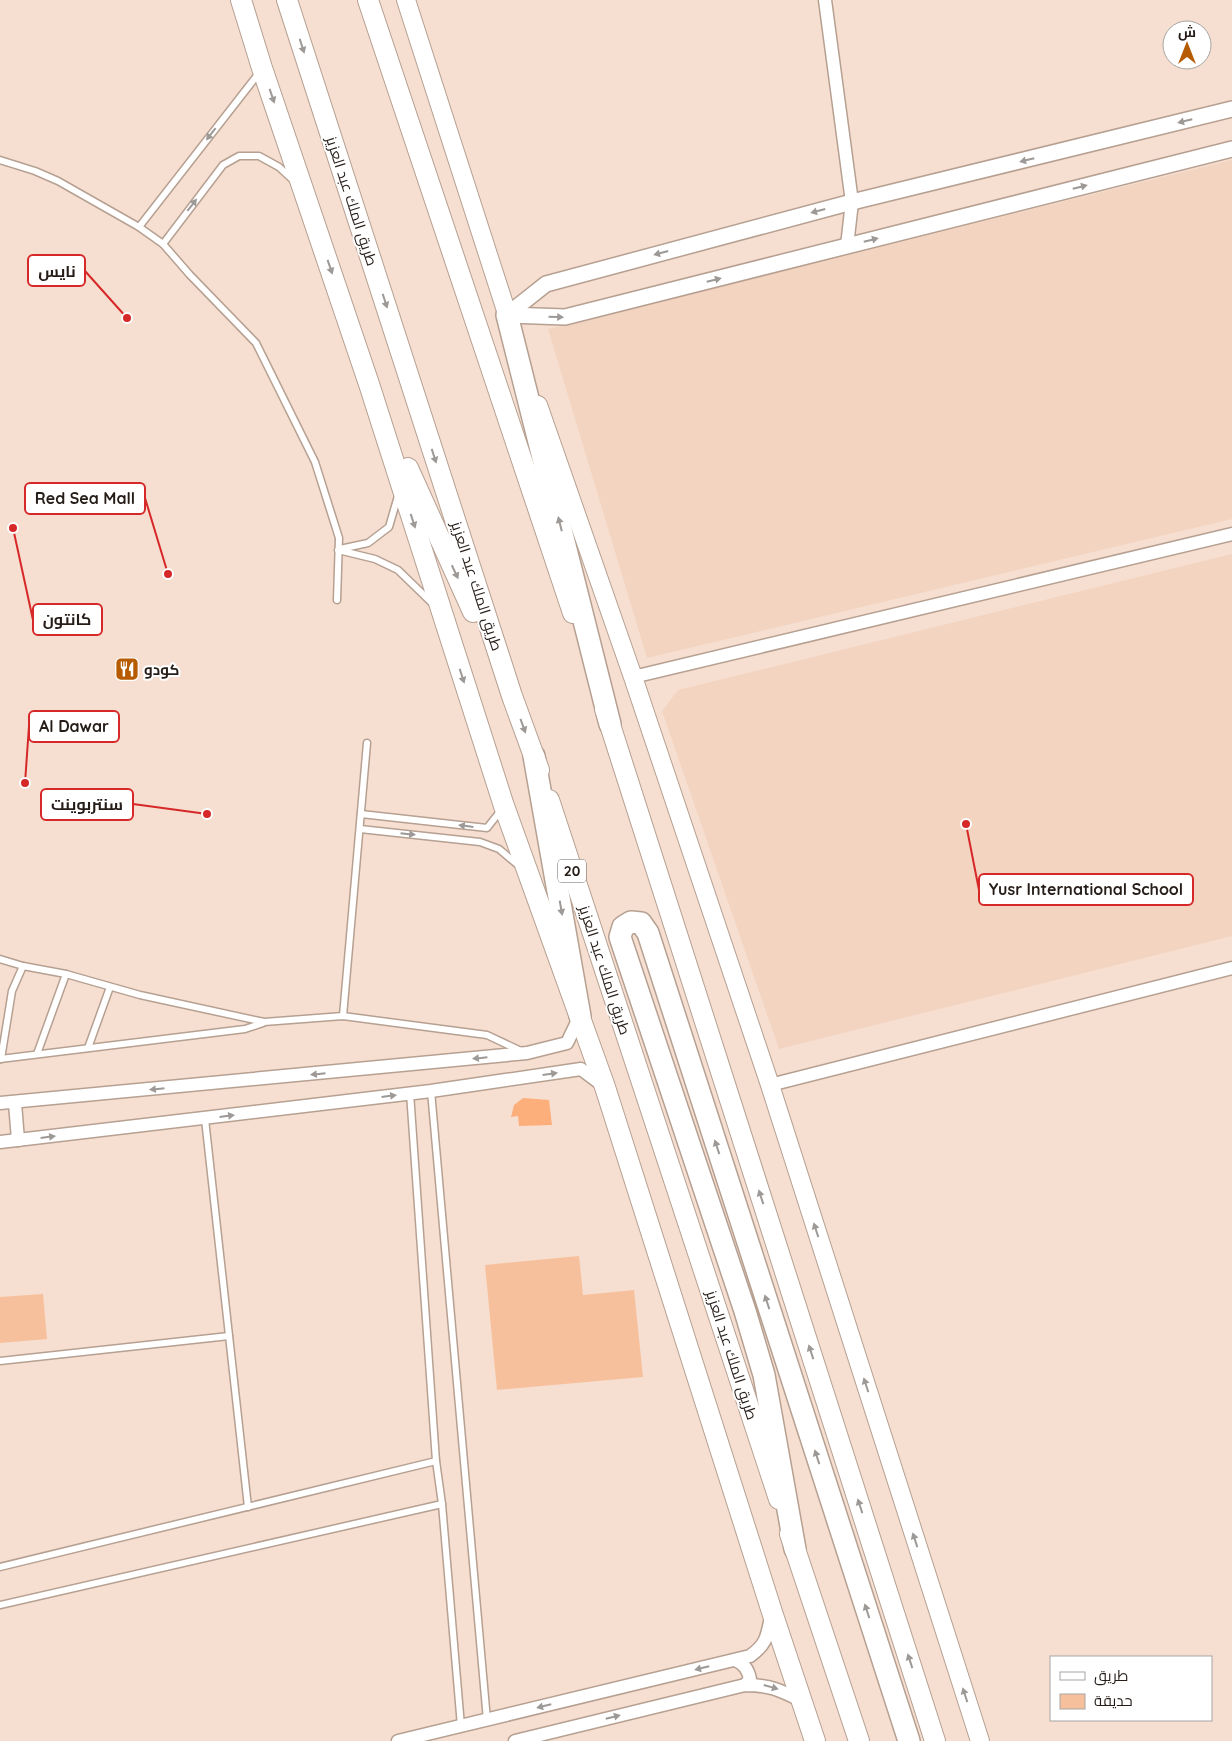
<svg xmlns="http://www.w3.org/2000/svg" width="1232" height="1741" font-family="Quicksand,Cairo,sans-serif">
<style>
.built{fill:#f3d4c1}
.green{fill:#f7c09d}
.water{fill:#fdaf7b}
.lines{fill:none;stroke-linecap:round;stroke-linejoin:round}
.service-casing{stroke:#b6a092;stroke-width:9}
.minor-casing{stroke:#b6a092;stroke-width:15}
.tertiary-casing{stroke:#b6a092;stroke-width:18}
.secondary-casing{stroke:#b6a092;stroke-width:20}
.primary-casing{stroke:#b6a092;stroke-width:22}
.trunk-casing{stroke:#b6a092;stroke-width:24}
.service{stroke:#fff;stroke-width:6}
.minor{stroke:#fff;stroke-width:12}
.tertiary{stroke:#fff;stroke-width:15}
.secondary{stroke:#fff;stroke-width:18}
.primary{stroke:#fff;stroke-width:20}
.trunk{stroke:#fff;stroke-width:21}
.oneway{fill:#9d9997}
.labels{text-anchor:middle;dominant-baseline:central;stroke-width:4;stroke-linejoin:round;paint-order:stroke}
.shield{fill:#fff;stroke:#67615d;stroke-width:1}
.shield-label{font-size:14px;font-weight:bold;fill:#261d18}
.street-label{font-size:15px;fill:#261d18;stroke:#fff}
.poi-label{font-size:15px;font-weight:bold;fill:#261d18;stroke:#fff;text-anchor:start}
.leader{fill:none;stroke:#d62828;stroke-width:2}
.callout-dot{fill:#d62828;stroke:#fff;stroke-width:2}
.callout{fill:#fff;stroke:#d62828;stroke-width:2}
.callout-label{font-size:16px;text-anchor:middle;font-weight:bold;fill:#261d18}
</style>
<rect width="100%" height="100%" fill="#f6dfd0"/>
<g class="built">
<path d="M 1232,160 L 1232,519 L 647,658 L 548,329 Z"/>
<path d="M 1232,554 L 1232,936 L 779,1049 L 662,711 L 678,690 Z"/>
</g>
<g class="green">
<path d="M 579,1256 L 583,1295 L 634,1290 L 643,1377 L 497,1390 L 485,1265 Z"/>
<path d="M 43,1294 L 47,1339 L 0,1343 L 0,1297 Z"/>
</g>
<path class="water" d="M 523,1098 L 549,1100 L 552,1125 L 519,1126 L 518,1116 L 511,1117 L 514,1105 Z"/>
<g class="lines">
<g class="service-casing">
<g id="service">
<path d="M 0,160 L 35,171 L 58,181 L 139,227 L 163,244 L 190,275 L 256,343 L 315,462 L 339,538 L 337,600"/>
<path d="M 139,227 L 259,73"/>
<path d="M 163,244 L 223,165 L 239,156 L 259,156 L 279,167 L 293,180"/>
<path d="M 340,549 L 368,543 L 389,527 L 398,496"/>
<path d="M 338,550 L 375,559 L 398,570 L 432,603"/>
<path d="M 361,814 L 487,828 L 502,809"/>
<path d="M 360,829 L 480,842 L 499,849 L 518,865"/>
<path d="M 0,959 L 23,966 L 66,974 L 140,995 L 264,1022 L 343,1016 L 487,1035 L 521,1051"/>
<path d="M 343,1016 L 367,743"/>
<path d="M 88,1048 L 110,987"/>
<path d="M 37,1054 L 66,974"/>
<path d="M 0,1059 L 245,1029 L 263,1023"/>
<path d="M 1,1059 L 12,991 L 23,966"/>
<path d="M 431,1091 L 487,1720"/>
<path d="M 410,1093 L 436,1461 L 442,1504 L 461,1726"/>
<path d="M 205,1119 L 248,1507"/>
<path d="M 0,1361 L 229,1336"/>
<path d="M 0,1567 L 436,1461"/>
<path d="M 0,1605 L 442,1504"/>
</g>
</g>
<g class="minor-casing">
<g id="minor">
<path d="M 825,0 L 852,202 L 847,246"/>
<path d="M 633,677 L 1232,534"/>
<path d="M 770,1085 L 1232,968"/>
<path d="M 0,1103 L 527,1053 L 567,1043 L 580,1016"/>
<path d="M 15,1103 L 18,1140"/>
<path d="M 0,1142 L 431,1091 L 581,1069 L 605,1087"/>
<path d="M 735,1660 C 744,1664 748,1669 750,1679 L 745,1685"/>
<path d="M 398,1741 L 750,1656 C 767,1644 767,1636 771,1617"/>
<path d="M 515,1741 L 745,1685 C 770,1685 780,1690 802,1701"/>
</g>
</g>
<g class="tertiary-casing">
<g id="tertiary">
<path d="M 507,315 L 546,284 L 852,202 L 1232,109"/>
<path d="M 507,315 L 565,317 L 1232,149"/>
</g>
</g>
<g class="secondary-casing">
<g id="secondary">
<path d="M 406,0 L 511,326"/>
<path d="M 538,405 L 633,677 L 770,1085 L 980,1741"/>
</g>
</g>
<g class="primary-casing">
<g id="primary">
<path d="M 241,0 L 262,68 L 369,384 L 504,806 L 605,1087 L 772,1612 L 815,1741"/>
<path d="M 287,0 L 512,696 L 539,770"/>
<path d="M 368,0 L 573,613"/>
<path d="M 408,468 L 473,612"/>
<path d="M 605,709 L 935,1741"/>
<path d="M 549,800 L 779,1499"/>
<path d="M 790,1534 L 859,1741"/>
</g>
</g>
<g class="trunk-casing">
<g id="trunk">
<path d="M 507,315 L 610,724"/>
<path d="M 534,756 L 580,1016"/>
<path d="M 795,1549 L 764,1375 L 745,1311 L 620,937 L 623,927 L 631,922 L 641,923 L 648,933 L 909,1741"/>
</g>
</g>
<use href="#service" class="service"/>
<use href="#minor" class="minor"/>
<use href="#tertiary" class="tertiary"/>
<use href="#secondary" class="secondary"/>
<use href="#primary" class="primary"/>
<use href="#trunk" class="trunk"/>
</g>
<defs><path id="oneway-solid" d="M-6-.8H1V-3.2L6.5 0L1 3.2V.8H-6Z" transform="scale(1.25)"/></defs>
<g class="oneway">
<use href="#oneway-solid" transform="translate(302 46) rotate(72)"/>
<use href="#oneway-solid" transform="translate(272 96) rotate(71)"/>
<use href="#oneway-solid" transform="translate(1185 121) rotate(166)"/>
<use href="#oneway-solid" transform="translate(211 134) rotate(128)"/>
<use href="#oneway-solid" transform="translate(1027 160) rotate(166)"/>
<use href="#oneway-solid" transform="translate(1080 187) rotate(-14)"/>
<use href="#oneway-solid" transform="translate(192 205) rotate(-52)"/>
<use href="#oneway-solid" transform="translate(818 211) rotate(165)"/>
<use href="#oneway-solid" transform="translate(871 240) rotate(-14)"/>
<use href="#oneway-solid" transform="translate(661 253) rotate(165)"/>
<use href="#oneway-solid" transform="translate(330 267) rotate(71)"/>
<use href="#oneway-solid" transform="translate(714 280) rotate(-14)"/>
<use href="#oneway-solid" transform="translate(385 301) rotate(72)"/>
<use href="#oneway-solid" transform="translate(556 317) rotate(2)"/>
<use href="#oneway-solid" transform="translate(434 456) rotate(72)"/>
<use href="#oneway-solid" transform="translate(413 521) rotate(72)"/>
<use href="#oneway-solid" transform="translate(560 524) rotate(-104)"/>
<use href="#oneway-solid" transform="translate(455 572) rotate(65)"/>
<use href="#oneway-solid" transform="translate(462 676) rotate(72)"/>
<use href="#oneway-solid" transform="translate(523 726) rotate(70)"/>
<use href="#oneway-solid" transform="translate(466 826) rotate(-173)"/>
<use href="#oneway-solid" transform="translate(408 834) rotate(6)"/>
<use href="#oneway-solid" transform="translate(561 908) rotate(80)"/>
<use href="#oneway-solid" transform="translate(480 1058) rotate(174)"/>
<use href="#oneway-solid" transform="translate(318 1074) rotate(174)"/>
<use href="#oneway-solid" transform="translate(550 1074) rotate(-8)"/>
<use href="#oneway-solid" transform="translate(157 1089) rotate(174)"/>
<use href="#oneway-solid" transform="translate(389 1096) rotate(-7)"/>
<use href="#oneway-solid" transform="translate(227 1116) rotate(-7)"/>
<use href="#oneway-solid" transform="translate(48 1137) rotate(-7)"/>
<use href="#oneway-solid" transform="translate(717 1147) rotate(-108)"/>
<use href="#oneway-solid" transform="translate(761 1197) rotate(-108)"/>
<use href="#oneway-solid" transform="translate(816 1230) rotate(-108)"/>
<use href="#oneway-solid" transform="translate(767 1302) rotate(-108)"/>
<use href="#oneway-solid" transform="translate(811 1352) rotate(-108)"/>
<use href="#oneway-solid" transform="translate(866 1385) rotate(-108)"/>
<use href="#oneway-solid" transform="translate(817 1457) rotate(-108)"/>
<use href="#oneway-solid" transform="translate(860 1506) rotate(-108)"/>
<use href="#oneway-solid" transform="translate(915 1540) rotate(-108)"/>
<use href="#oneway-solid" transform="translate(867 1611) rotate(-108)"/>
<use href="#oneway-solid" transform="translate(910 1661) rotate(-108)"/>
<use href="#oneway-solid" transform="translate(702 1668) rotate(166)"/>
<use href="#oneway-solid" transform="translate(771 1687) rotate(16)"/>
<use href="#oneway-solid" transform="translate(965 1695) rotate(-108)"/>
<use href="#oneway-solid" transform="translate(544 1706) rotate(166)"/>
<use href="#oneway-solid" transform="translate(613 1717) rotate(-14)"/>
</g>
<defs>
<g id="restaurant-square" transform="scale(1.25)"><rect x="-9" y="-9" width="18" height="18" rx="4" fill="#b65b00" stroke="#fff"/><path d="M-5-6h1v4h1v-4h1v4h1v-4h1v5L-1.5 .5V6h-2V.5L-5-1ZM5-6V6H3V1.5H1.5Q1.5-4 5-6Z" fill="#fff"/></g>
</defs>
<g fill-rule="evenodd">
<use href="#restaurant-square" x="127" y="669"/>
</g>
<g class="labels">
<rect class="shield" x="558" y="859.5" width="28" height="23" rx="4"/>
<g class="shield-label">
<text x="572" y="871">20</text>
</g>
<g class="street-label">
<text transform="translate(352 201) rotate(72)">طريق الملك عبد العزيز</text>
<text transform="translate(477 586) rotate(72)">طريق الملك عبد العزيز</text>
<text transform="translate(605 970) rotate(72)">طريق الملك عبد العزيز</text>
<text transform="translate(732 1355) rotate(72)">طريق الملك عبد العزيز</text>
</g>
<g class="poi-label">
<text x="144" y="669">كودو</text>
</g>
</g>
<path class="leader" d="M127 318L85 271M168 574L145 498M13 528L33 620M25 783L29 726M207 814L133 804M966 824L979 890"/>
<g class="callout-dot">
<circle cx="127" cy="318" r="5"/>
<circle cx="168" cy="574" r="5"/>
<circle cx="13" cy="528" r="5"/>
<circle cx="25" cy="783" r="5"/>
<circle cx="207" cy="814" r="5"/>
<circle cx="966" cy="824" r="5"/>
</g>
<g class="callout">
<rect x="28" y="255" width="57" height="31" rx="5"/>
<rect x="25" y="483" width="120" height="31" rx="5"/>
<rect x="33" y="604" width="69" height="31" rx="5"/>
<rect x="29" y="711" width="90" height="31" rx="5"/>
<rect x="41" y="789" width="92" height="31" rx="5"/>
<rect x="979" y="874" width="214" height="31" rx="5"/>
</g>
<g class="callout-label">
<text x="57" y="277">نايس</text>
<text x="85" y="504">Red Sea Mall</text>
<text x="67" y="625">كانتون</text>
<text x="74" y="732">Al Dawar</text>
<text x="87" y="810">سنتربوينت</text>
<text x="1086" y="895">Yusr International School</text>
</g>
<rect x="1050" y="1656" width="162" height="65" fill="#ffffff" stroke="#a8a5a3"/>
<rect x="1060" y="1672" width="25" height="8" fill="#ffffff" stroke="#a8a5a3"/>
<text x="1094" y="1681" font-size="15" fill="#261d18">طريق</text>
<rect x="1060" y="1694" width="25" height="15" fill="#f7c09d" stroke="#a8a5a3"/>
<text x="1094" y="1706" font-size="15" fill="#261d18">حديقة</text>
<g transform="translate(1187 45)"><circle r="24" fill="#ffffff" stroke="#a8a5a3"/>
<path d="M0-4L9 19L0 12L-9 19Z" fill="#b65b00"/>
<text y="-8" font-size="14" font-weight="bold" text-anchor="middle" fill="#261d18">ش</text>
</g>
</svg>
